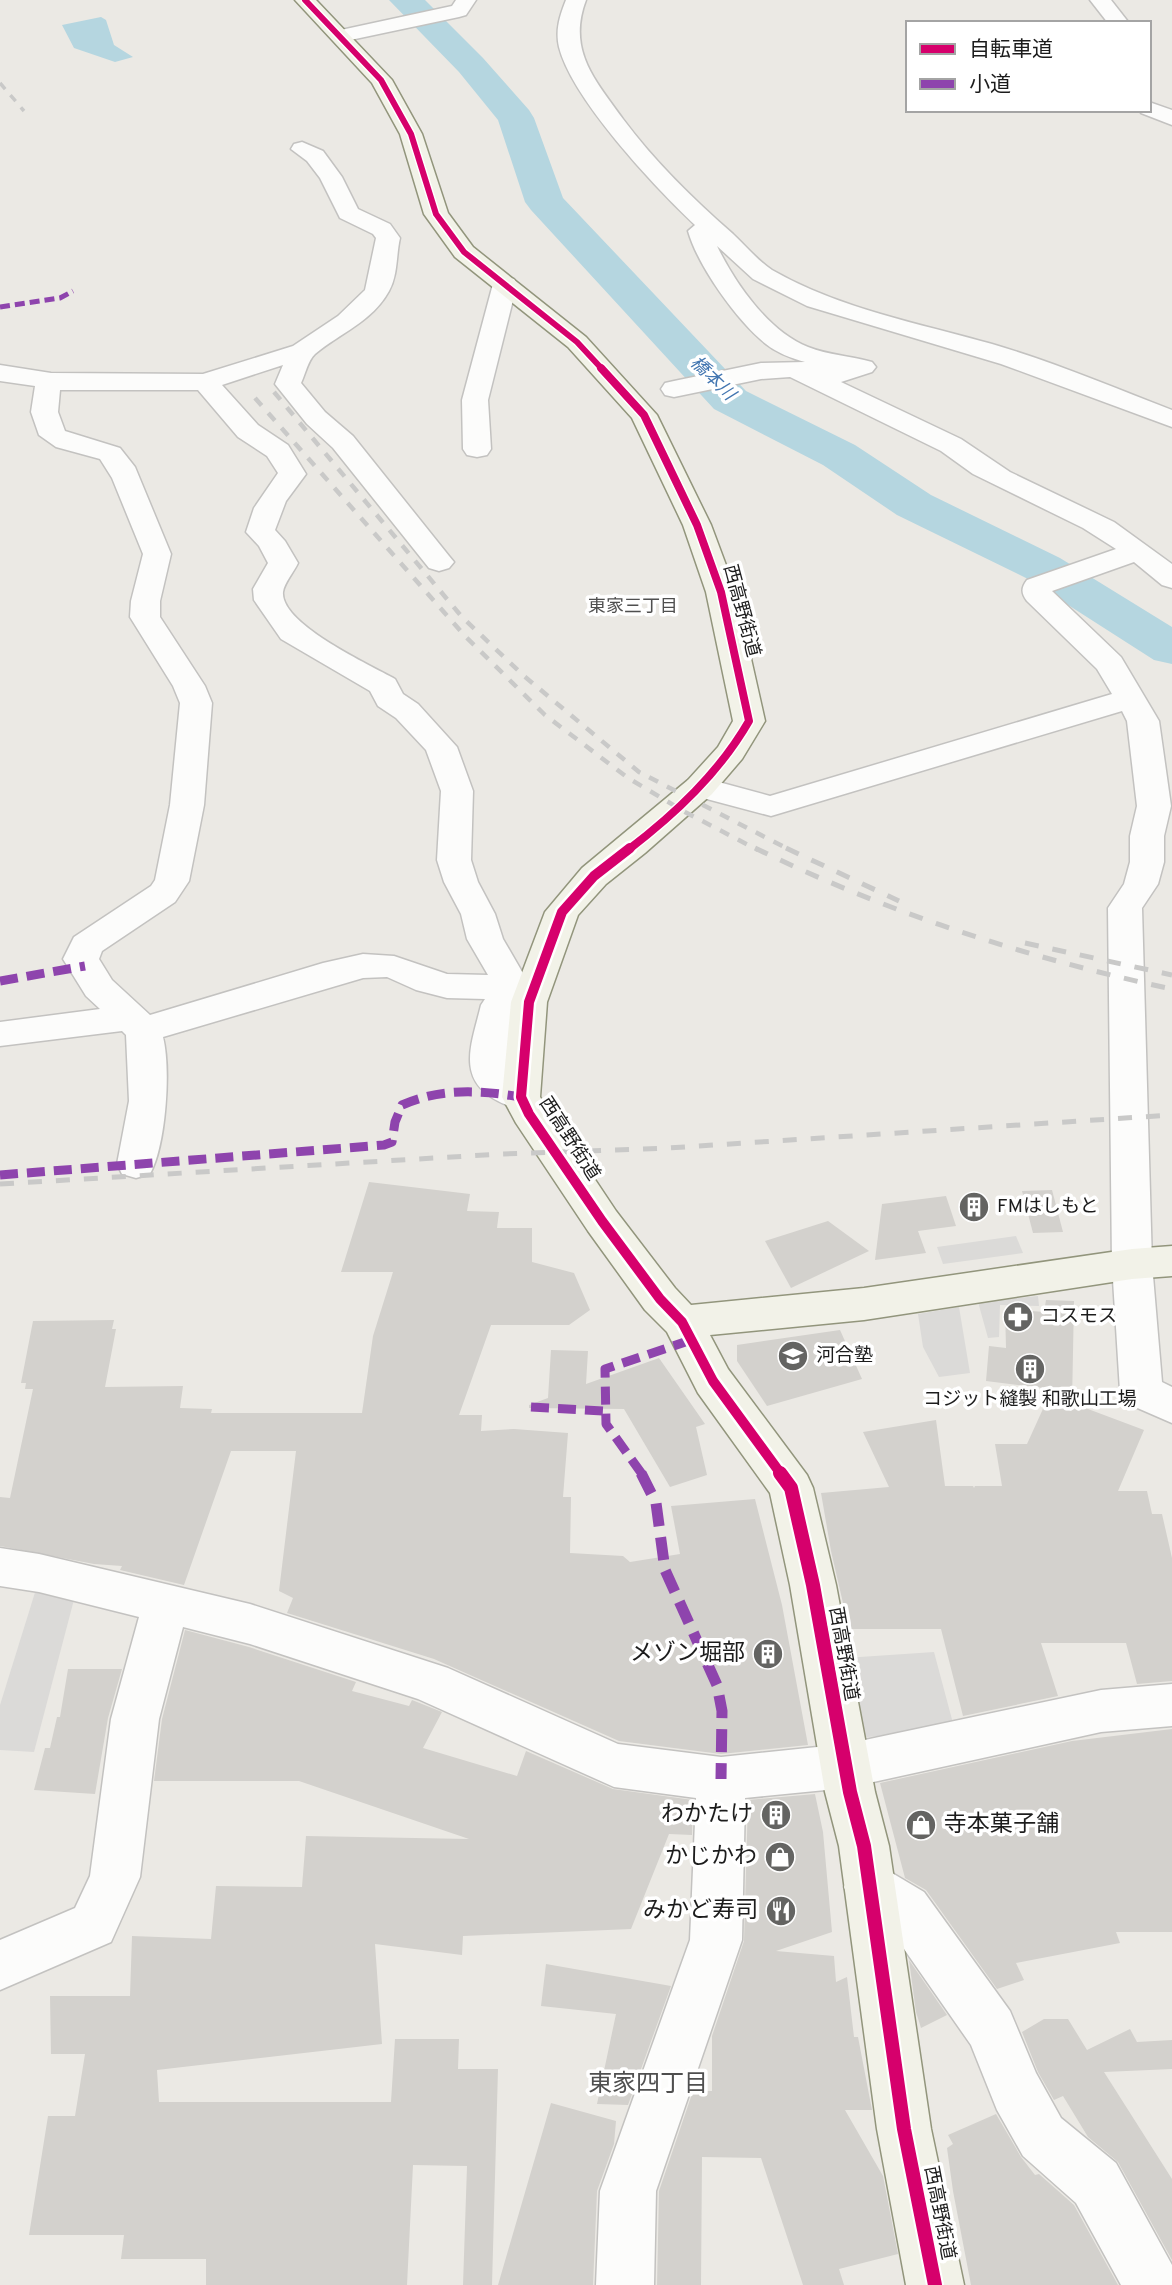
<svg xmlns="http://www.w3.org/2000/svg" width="1172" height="2285" font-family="Overpass,'Noto Sans JP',sans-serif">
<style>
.parking{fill:#dbdad8}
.water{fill:#b5d6e0}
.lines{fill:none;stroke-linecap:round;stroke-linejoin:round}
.river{fill:#b5d6e0;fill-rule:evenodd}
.building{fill:#d3d1cd}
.street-casing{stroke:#c3c2c0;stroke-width:3}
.secondary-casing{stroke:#92957c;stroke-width:3}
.street{fill:#fcfcfb;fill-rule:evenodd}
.secondary{fill:#f2f2e8;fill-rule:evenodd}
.rail-far2{stroke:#c9c9c8;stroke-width:3.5;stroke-dasharray:8 8;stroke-linecap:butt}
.rail-far1{stroke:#c9c9c8;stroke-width:4.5;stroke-dasharray:10 10;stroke-linecap:butt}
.rail{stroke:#c9c9c8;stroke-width:5;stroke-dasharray:14 14;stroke-linecap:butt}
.quiet-far2{stroke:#8e44ad;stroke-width:5;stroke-dasharray:10 5;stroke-linecap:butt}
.quiet-far1{stroke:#8e44ad;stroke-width:9;stroke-dasharray:18 9;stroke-linecap:butt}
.quiet{stroke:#8e44ad;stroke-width:11;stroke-dasharray:23 11;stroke-linecap:butt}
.cycleway-far3-casing{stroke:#fff;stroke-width:9}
.cycleway-far2-casing{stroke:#fff;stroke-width:11}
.cycleway-far1-casing{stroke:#fff;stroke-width:15}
.cycleway-casing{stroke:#fff;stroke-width:18}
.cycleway-far3{stroke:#d6006c;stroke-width:6}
.cycleway-far2{stroke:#d6006c;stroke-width:8}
.cycleway-far1{stroke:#d6006c;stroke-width:10}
.cycleway{stroke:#d6006c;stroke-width:14}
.labels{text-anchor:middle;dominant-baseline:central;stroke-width:7;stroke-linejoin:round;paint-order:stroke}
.far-water-label{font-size:18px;font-style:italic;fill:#4376b1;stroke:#fff}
.far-neighbourhood-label{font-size:18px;fill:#4f4f4f;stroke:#fff}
.street-label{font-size:19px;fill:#1c1c1c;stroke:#fff}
.poi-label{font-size:19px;fill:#1c1c1c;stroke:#fff;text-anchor:start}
.near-poi-label{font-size:23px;fill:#1c1c1c;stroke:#fff;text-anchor:end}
.near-neighbourhood-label{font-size:24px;fill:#4f4f4f;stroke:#fff}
</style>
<rect width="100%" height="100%" fill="#ebe9e4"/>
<g class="parking">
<path d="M 1016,1236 L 1023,1253 L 943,1264 L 937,1247 Z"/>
<path d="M 1038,1296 L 1039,1306 L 1000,1305 L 999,1337 L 988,1338 L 978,1302 Z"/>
<path d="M 959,1307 L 970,1373 L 939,1377 L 923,1347 L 918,1314 Z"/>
<path d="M 37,1586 L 76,1592 L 34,1752 L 0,1750 L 0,1705 Z"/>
<path d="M 934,1652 L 954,1727 L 860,1738 L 845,1658 Z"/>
</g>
<path class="water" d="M 101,17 L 106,20 L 114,45 L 133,57 L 115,62 L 74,48 L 62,25 Z"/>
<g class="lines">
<path class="river" d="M 389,0 L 425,0 L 483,58 L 529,110 L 534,118 L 563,198 L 746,391 L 855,445 L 931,495 L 1060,558 L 1172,627 L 1172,664 L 1154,660 L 1026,578 L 897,515 L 823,465 L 714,409 L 531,210 L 525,202 L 498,120 L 459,72 Z"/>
</g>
<g class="building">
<path d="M 369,1182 L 470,1194 L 467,1211 L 499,1212 L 497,1228 L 532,1228 L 532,1262 L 574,1273 L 590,1310 L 569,1325 L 491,1325 L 459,1415 L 482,1415 L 481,1431 L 514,1429 L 568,1433 L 563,1497 L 571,1497 L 570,1553 L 623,1556 L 630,1562 L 680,1554 L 671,1506 L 755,1499 L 782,1605 L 808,1745 L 721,1754 L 619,1741 L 434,1659 L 287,1613 L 293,1598 L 279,1591 L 296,1451 L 231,1451 L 184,1585 L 120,1570 L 122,1566 L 94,1564 L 0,1546 L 0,1497 L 10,1498 L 33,1389 L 25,1389 L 26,1383 L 21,1383 L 33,1321 L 114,1320 L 112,1329 L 116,1329 L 105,1387 L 183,1386 L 180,1408 L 212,1409 L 211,1413 L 362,1413 L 373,1336 L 393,1272 L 341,1272 Z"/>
<path d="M 1052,1190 L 1063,1232 L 1033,1233 L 1022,1191 Z"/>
<path d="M 946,1196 L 956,1226 L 918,1231 L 926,1253 L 875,1260 L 882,1204 Z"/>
<path d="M 828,1221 L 869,1251 L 791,1288 L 765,1241 Z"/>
<path d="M 1046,1300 L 1074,1301 L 1072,1403 L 1144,1430 L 1118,1491 L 1147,1491 L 1152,1514 L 1162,1514 L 1172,1558 L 1172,1681 L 1137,1684 L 1126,1643 L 1041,1643 L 1058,1696 L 963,1716 L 941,1629 L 849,1629 L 831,1551 L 821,1493 L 889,1487 L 863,1432 L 936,1420 L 945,1486 L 973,1486 L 974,1488 L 975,1486 L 1002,1486 L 995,1444 L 1027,1444 L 1052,1389 L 986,1381 L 989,1346 L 1006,1348 L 1005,1309 L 1044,1312 Z"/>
<path d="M 840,1330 L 862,1379 L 767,1406 L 737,1361 L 737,1345 Z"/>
<path d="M 551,1350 L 588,1351 L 586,1384 L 659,1358 L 705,1424 L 696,1427 L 707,1475 L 670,1487 L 624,1409 L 529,1408 L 529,1405 L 548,1398 Z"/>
<path d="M 185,1630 L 249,1647 L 356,1682 L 352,1691 L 409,1706 L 412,1700 L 442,1712 L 423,1748 L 517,1776 L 526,1751 L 613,1789 L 693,1800 L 692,1835 L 669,1834 L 631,1929 L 463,1936 L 462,1955 L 375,1944 L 382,2044 L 157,2070 L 159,2102 L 391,2102 L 395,2039 L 459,2039 L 458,2069 L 498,2069 L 492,2285 L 463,2285 L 467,2166 L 413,2165 L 407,2285 L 206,2285 L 206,2259 L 121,2259 L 124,2235 L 29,2235 L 48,2116 L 75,2116 L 85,2054 L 51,2054 L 50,1996 L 130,1996 L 132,1936 L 211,1939 L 216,1886 L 302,1887 L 306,1836 L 469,1839 L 299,1781 L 154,1781 L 162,1719 Z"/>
<path d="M 68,1669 L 122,1669 L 108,1718 L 95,1794 L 34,1790 L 45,1748 L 50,1748 L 57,1717 L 60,1717 Z"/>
<path d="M 1172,1729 L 1172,1932 L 1116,1932 L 1120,1943 L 1016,1963 L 1024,1980 L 997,1989 L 926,1890 L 905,1878 L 880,1783 L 1072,1741 Z"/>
<path d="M 815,1794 L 823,1832 L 832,1932 L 776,1951 L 834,1956 L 836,1982 L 847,1977 L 854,2037 L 858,2037 L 872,2110 L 845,2110 L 883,2176 L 898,2254 L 839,2269 L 844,2285 L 803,2285 L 761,2158 L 702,2157 L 701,2285 L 657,2285 L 659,2191 L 693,2091 L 712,2091 L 712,2036 L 744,1941 L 748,1800 Z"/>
<path d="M 909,1960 L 947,2015 L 921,2028 L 916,2012 Z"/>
<path d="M 546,1964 L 671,1986 L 628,2105 L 597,2104 L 616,2014 L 541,2006 Z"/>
<path d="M 1044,2019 L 1068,2019 L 1087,2050 L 1130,2029 L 1137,2042 L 1172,2040 L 1172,2069 L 1104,2072 L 1172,2179 L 1172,2260 L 1118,2162 L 1088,2137 L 1063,2096 L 1054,2100 L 1038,2072 L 1022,2032 Z"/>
<path d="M 551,2103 L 616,2121 L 614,2144 L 597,2191 L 593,2285 L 498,2285 Z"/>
<path d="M 996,2114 L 1021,2157 L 1035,2175 L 1039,2174 L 1074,2205 L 1118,2285 L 971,2285 L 953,2191 L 947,2148 L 953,2144 L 948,2135 Z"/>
</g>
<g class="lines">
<g class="street-casing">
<g id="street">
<path d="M 456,0 L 476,0 L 466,15 L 459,17 L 341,42 L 334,40 L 331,36 L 334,32 L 341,30 L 452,6 Z"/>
<path d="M 566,0 L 586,0 C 567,50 595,80 623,119 C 655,162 693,199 733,234 C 746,246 757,260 772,270 C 840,309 918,323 992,344 C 1053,362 1113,387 1172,410 L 1172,427 L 1001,364 L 807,306 L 753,279 L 717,246 C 735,283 768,331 808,347 C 828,355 851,356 872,362 L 876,367 L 872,372 L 841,382 L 961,439 L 1010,472 L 1114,522 L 1172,564 L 1172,588 L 1162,585 L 1134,562 L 1052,591 L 1121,657 L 1159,721 L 1171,806 L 1164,836 L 1164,862 L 1158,884 L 1142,908 L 1152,1264 L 1162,1382 L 1172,1387 L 1172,1423 L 1126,1403 L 1120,1391 L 1112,1264 L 1108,908 L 1124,884 L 1130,862 L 1130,836 L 1137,806 L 1127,721 L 1122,711 L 771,816 L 688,794 L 684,787 L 688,780 L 700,777 L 770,796 L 1112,694 L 1097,669 L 1027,601 C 1021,593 1021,588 1027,580 L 1116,549 L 1083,528 L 973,474 L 941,451 L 790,377 L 761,379 L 674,397 L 665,395 L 661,389 L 665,383 L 674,381 L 761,363 L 805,362 C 791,358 777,353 766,344 C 737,321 698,266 688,231 L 695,225 C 655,187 572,99 559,47 C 555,30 560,15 566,0 Z"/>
<path d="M 1090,0 L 1111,0 L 1129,23 L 1108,23 Z"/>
<path d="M 1149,102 L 1172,110 L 1172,125 L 1141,113 L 1140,110 L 1149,110 Z"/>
<path d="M 302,142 L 323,151 L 342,177 L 358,209 L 390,224 L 400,238 C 396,255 398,275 389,291 C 372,322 340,333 315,354 C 308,360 305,375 301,383 L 325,412 L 353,436 L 449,556 L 454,562 L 449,568 L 439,571 L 429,568 L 333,448 L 307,424 L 275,384 L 283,365 L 222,385 L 258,425 L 288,445 L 306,474 L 286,501 L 275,530 L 285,541 L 298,563 C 294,572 284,583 283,592 C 280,624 370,665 395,679 L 403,694 L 418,704 L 457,747 L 473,791 L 471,860 L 478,882 L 495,914 L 503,939 L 528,982 L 543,989 L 548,997 L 543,1005 L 530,1009 L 517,1007 L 506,1058 L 510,1075 L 534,1088 L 540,1097 L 534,1106 C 520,1110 511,1108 498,1101 C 455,1079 472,1043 481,1005 L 485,999 L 447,998 L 416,990 L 387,977 L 363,978 L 163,1037 C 171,1069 166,1145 150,1174 L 136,1178 L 122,1174 L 117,1164 L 129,1101 L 126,1035 L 122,1031 L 0,1046 L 0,1022 L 100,1009 L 86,996 L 63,959 L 74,937 L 151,886 L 155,880 L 170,805 L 180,703 L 173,686 L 130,617 L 131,601 L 143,554 L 112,478 L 100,459 L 56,447 L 39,435 L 31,412 L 35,386 L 0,381 L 0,365 L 51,373 L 203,374 L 293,346 L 338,316 L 365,290 L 376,238 L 373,234 L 340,218 L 320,178 L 307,161 L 291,149 L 294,144 ZM 60,390 L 198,390 L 238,437 L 267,456 L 278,473 L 254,508 L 246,532 L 259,546 L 268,563 L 253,589 L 254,600 L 281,639 L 370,691 L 378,706 L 396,718 L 426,750 L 441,791 L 437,860 L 444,882 L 461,914 L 467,939 L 488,975 L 447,974 L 394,956 L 363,954 L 323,963 L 150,1015 L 112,980 L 99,959 L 102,951 L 175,902 L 189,881 L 204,805 L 212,703 L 205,686 L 160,617 L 160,601 L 171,554 L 135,467 L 120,448 L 65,431 L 58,412 Z"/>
<path d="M 505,277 L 514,279 L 517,284 L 488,400 L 491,449 L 487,455 L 477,457 L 467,455 L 463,449 L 462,400 L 493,284 L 496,279 Z"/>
<path d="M 0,1548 L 39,1554 L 250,1604 L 448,1668 L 618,1744 L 721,1757 L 846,1744 L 1101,1690 L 1172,1684 L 1172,1726 L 1101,1732 L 846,1788 L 745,1798 L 742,1940 L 656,2191 L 654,2285 L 596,2285 L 600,2191 L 690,1940 L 696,1798 L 614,1787 L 418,1699 L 250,1644 L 183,1627 L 159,1719 L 140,1877 L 111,1942 L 0,1990 L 0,1940 L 75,1908 L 90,1876 L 111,1719 L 139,1617 L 39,1592 L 0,1586 Z"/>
<path d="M 869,1864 L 887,1870 L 924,1892 L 1010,2011 L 1036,2073 L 1061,2118 L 1116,2163 L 1172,2265 L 1172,2285 L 1121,2285 L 1076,2203 L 1023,2156 L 997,2110 L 971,2045 L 888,1926 L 851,1904 L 844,1887 L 851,1870 Z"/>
</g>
</g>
<g class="secondary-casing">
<path id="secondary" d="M 295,0 L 316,0 L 392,80 L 422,134 L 448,213 L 473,247 L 586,337 L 657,415 L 711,525 L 736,592 L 765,721 L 742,759 L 712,794 L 645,853 L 606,884 L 578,915 L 547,1002 L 540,1097 L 616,1211 L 675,1288 L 691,1305 L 864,1288 L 1132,1249 L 1172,1246 L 1172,1276 L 1132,1279 L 864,1320 L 710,1335 L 728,1369 L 807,1475 L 813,1488 L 836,1585 L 875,1792 L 889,1846 L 931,2129 L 964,2285 L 906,2285 L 877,2129 L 839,1846 L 825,1792 L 790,1585 L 770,1493 L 698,1393 L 667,1332 L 645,1310 L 588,1231 L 516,1123 L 502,1097 L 511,1002 L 545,912 L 582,868 L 688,780 L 718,747 L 733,721 L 706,592 L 683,525 L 632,418 L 568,347 L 455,257 L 424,214 L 400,134 L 372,83 Z"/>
</g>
<use href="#street" class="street"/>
<use href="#secondary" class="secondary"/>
<path class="rail-far2" d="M 0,83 L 24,111"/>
<g class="rail-far1">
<path d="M 274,392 L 462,617 L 524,676 L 639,772 L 790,850"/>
<path d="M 255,398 L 466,637 L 545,715 L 628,778 L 685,812 L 758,850"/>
</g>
<g class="rail">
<path d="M 755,848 C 888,913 1027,958 1172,989"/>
<path d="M 786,848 L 899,901"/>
<path d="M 1025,943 L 1172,975"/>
<path d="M 0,1184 L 501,1154 L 668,1148 L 1172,1115"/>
</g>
<path class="quiet-far2" d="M 0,307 L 60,298 L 73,291"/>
<g class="quiet-far1">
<path d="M 0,981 L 85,966"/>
<path d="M 0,1175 L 384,1145 L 392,1142 L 395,1122 L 402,1105 C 441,1088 479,1090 521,1097"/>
<path d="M 531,1407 L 605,1411"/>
<path d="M 642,1474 L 606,1424 L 605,1369 L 691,1340"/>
</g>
<path class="quiet" d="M 641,1473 L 656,1503 L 665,1570 L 717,1685 L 722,1711 L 721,1779"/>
<g class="cycleway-far3-casing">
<path id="cycleway-far3" d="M 305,0 L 381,80 L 411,134 L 436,214 L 464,252 L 577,342 L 603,370"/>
</g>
<g class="cycleway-far2-casing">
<path id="cycleway-far2" d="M 601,368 L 644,415 L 697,525 L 721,592 L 749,721 C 719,773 675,814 628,850"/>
</g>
<g class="cycleway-far1-casing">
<path id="cycleway-far1" d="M 630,848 L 594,876 L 562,912 L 529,1002 L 521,1097 L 529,1114 L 602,1221 L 660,1299 L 682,1322 L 713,1381 L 781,1474"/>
</g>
<g class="cycleway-casing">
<path id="cycleway" d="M 780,1473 L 791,1488 L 813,1585 L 850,1792 L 864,1846 L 904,2129 L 935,2285"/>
</g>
<use href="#cycleway-far3" class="cycleway-far3"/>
<use href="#cycleway-far2" class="cycleway-far2"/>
<use href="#cycleway-far1" class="cycleway-far1"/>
<use href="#cycleway" class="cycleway"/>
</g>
<defs>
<g id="building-disc" transform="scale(1.575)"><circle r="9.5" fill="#646462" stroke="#fff"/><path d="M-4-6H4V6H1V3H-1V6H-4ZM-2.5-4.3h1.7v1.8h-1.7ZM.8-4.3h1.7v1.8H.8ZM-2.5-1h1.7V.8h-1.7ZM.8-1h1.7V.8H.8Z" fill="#fff"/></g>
<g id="pharmacy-disc" transform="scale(1.575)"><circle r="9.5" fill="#646462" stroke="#fff"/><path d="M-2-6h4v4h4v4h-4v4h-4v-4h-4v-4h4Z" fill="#fff"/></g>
<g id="school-disc" transform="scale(1.575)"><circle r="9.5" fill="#646462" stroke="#fff"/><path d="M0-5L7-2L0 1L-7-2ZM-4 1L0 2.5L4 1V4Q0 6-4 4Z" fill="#fff"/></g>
<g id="shop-disc" transform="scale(1.575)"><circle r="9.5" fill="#646462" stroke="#fff"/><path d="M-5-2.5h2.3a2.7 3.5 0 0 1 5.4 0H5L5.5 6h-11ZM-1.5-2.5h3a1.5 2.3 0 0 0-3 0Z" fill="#fff"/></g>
<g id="restaurant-disc" transform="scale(1.575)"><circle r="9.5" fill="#646462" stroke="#fff"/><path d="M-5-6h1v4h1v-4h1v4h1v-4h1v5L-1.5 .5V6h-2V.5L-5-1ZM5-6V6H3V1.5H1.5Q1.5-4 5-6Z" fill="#fff"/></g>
</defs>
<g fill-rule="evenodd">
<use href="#building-disc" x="974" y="1207"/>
<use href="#pharmacy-disc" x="1018" y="1317"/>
<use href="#school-disc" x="793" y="1356"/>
<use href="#building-disc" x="1030" y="1369"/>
<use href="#building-disc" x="768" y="1654"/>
<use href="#building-disc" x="776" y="1815"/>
<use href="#shop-disc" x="921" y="1825"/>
<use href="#shop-disc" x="780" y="1857"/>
<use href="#restaurant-disc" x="781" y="1911"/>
</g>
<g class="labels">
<g class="far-water-label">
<text transform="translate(712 379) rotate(44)">橋本川</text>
</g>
<g class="far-neighbourhood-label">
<text x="633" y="607">東家三丁目</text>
</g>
<g class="street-label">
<text transform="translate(741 611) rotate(75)">西高野街道</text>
<text transform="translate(569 1139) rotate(57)">西高野街道</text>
<text transform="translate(843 1654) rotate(80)">西高野街道</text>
<text transform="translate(939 2213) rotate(79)">西高野街道</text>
</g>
<g class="poi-label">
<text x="997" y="1207">FMはしもと</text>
<text x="1041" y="1317">コスモス</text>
<text x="816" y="1356">河合塾</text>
<text x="1030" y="1400" text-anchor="middle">コジット縫製 和歌山工場</text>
</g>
<g class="near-poi-label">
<text x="745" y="1654">メゾン堀部</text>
<text x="753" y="1815">わかたけ</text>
<text x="944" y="1825" text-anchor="start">寺本菓子舗</text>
<text x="757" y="1857">かじかわ</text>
<text x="758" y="1911">みかど寿司</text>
</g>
<g class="near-neighbourhood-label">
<text x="648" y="2085">東家四丁目</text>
</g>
</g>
<rect x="906" y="21" width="245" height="91" fill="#ffffff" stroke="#a4a4a4" stroke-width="2"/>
<rect x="920" y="44" width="35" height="10" fill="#d6006c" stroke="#a4a4a4" stroke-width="2"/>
<text x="969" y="56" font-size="21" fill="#1c1c1c">自転車道</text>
<rect x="920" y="79" width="35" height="10" fill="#8e44ad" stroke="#a4a4a4" stroke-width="2"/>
<text x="969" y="91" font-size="21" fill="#1c1c1c">小道</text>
</svg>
